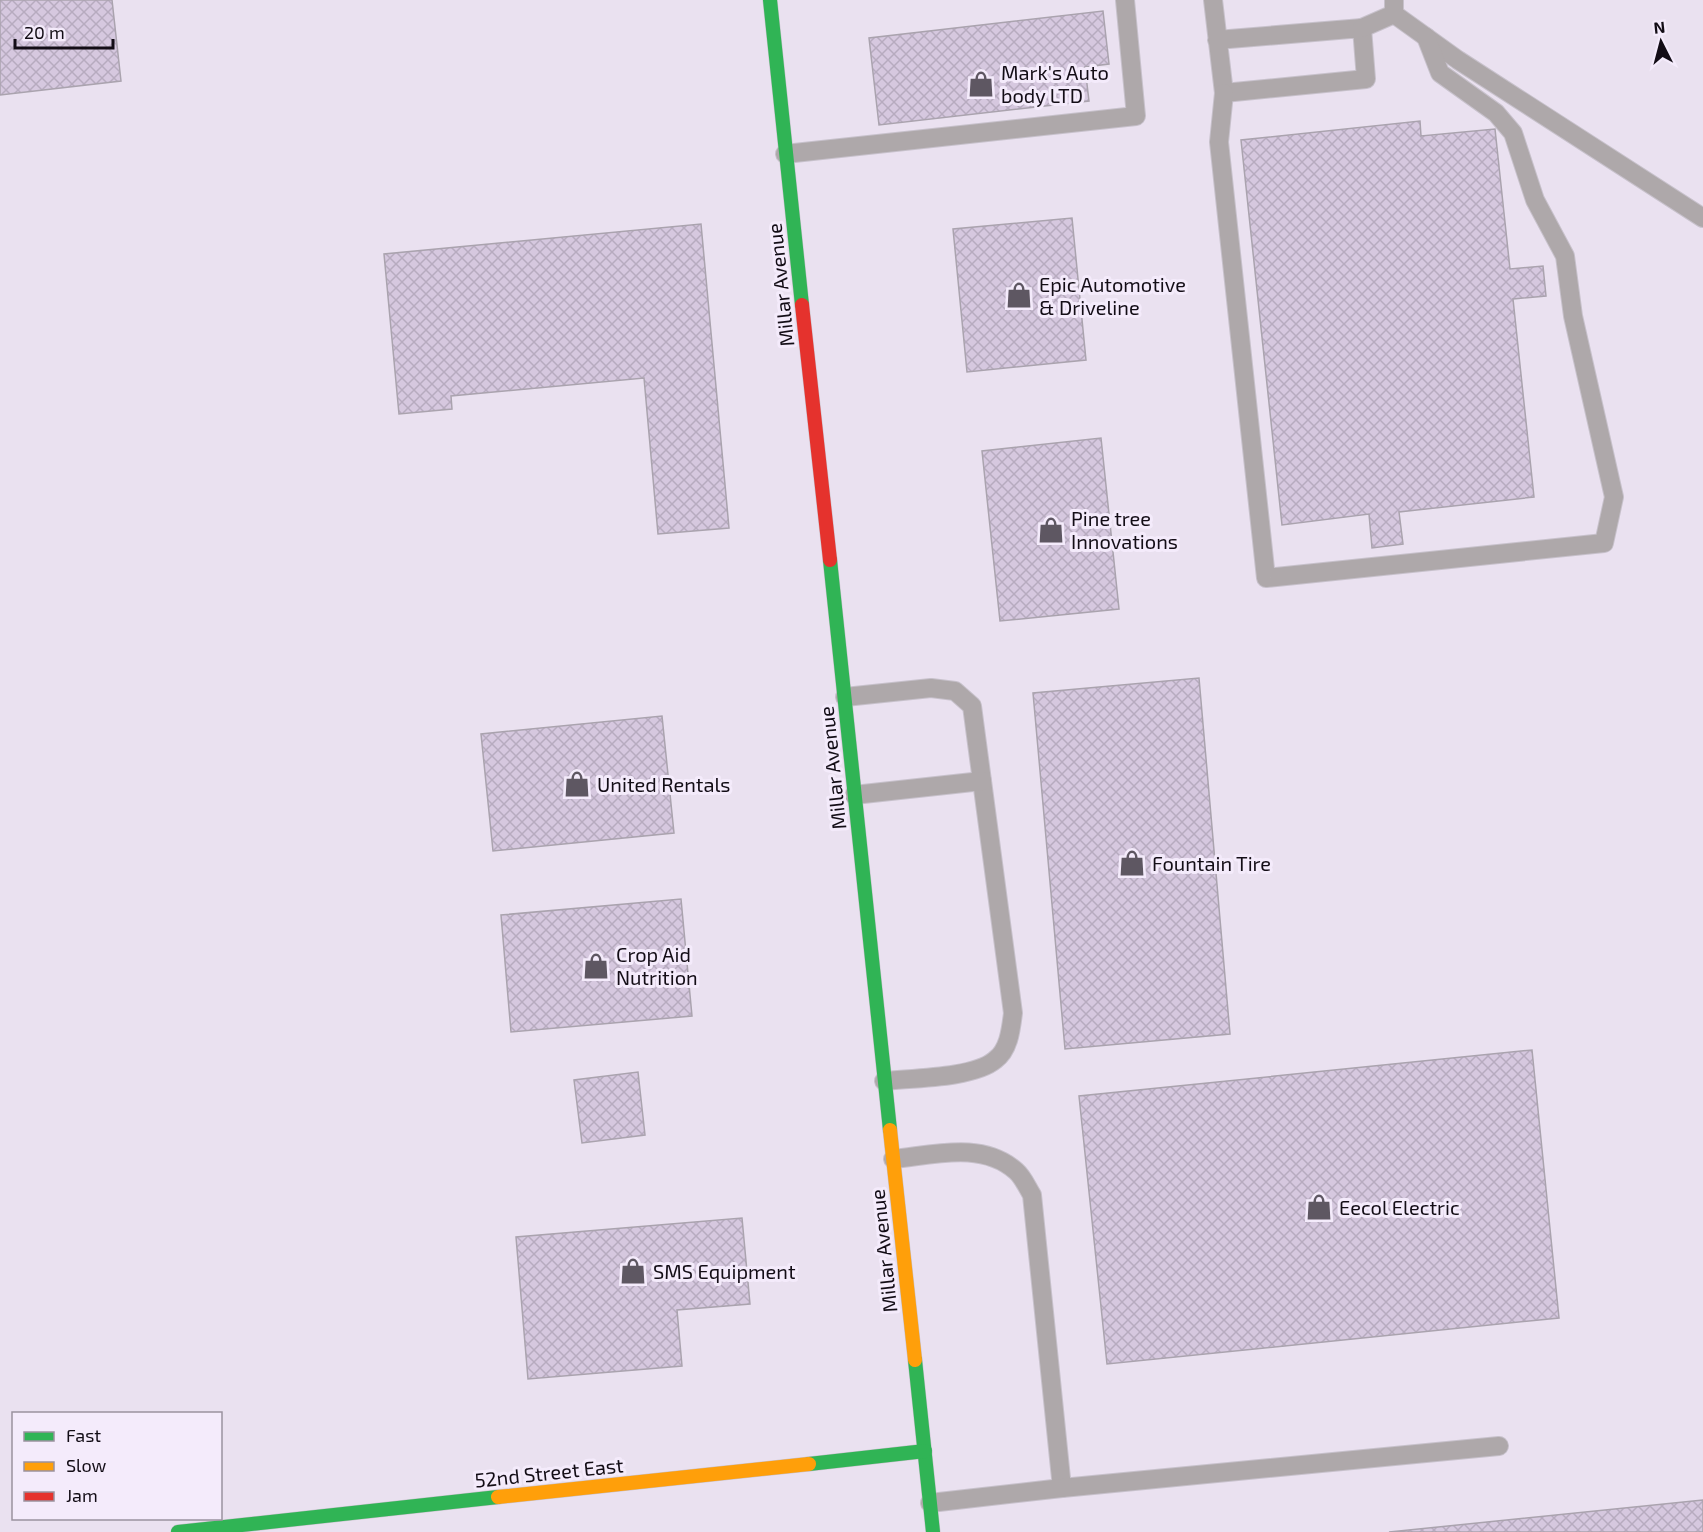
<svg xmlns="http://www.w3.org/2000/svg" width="1703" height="1532" font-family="'Exo 2',sans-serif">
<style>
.building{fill:url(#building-cross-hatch);stroke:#aaa3ae;stroke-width:1.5}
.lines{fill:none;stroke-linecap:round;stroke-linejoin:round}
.lane-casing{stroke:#c7c1cb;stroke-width:20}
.fast-casing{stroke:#c7c1cb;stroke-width:15}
.slow-casing{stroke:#c7c1cb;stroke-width:15}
.jam-casing{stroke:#c7c1cb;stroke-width:15}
.lane{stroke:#aea8aa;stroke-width:18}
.fast{stroke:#30b455;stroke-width:14}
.slow{stroke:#ff9f0a;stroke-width:14}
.jam{stroke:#e5322d;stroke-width:14}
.labels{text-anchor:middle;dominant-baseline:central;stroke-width:6;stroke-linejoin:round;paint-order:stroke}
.poi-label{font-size:20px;fill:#130d16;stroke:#f4ebfb;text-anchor:start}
.street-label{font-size:20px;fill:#130d16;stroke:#f4ebfb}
</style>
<defs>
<pattern id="building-cross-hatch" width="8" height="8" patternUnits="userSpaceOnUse" patternTransform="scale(1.5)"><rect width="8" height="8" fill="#d6c8df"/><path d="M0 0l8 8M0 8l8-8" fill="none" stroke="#b7abbf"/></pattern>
</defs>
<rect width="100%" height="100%" fill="#eae1f0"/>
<g class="building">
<path d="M 0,0 L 112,0 L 121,81 L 0,95 Z"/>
<path d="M 1103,11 L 1109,64 L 1085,67 L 1089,101 L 879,125 L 869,38 Z"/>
<path d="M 1420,121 L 1421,136 L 1495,129 L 1510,269 L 1543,266 L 1546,296 L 1513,299 L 1534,497 L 1399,512 L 1403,544 L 1372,548 L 1369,514 L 1282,525 L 1241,140 Z"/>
<path d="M 1072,218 L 1086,360 L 967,372 L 953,229 Z"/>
<path d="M 701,224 L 729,528 L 658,534 L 644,378 L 451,396 L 452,409 L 399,414 L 384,254 Z"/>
<path d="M 1101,438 L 1119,609 L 1000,621 L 982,451 Z"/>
<path d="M 1199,678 L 1230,1034 L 1065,1049 L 1033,693 Z"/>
<path d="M 662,716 L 674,833 L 493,851 L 481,734 Z"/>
<path d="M 681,899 L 692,1016 L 511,1032 L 501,915 Z"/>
<path d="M 1532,1050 L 1559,1318 L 1107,1364 L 1079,1096 Z"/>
<path d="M 638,1072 L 645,1135 L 582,1143 L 574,1080 Z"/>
<path d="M 742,1218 L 750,1304 L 677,1310 L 682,1366 L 528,1379 L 516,1237 Z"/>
<path d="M 1703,1500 L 1703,1532 L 1389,1532 Z"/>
</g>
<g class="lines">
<g class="lane-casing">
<g id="lane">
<path d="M 1213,0 L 1224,93 L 1366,79 L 1362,28 L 1217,40"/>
<path d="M 1394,14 L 1458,60 L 1703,218"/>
<path d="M 1362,28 L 1394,14 L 1394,0"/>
<path d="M 1224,93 L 1219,142 L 1266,578 L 1604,543 L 1614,497 L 1573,316 L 1565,256 L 1535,200 L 1513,133 L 1496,113 L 1440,73 L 1426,37"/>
<path d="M 785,154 L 1136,116 L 1125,0"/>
<path d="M 845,697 L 931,688 L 955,691 L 972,706 L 1013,1013 C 1011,1029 1009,1050 995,1060 C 974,1078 913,1078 884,1081"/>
<path d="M 854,795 L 982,781"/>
<path d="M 893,1159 C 934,1155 982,1141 1016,1171 C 1023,1177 1027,1187 1032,1195 L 1062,1488"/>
<path d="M 930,1503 L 1062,1488 L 1499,1446"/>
</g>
</g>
<g class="fast-casing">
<g id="fast">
<path d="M 770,0 L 802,305"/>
<path d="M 830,560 L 890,1130"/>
<path d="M 915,1360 L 933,1532"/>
<path d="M 809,1464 L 925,1451"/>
<path d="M 178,1532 L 498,1497"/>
</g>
</g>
<g class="slow-casing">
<g id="slow">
<path d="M 890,1130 L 915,1360"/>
<path d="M 498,1497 L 809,1464"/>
</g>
</g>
<g class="jam-casing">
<path id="jam" d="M 802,305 L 830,560"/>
</g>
<use href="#lane" class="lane"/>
<use href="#fast" class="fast"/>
<use href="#slow" class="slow"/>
<use href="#jam" class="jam"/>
</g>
<defs>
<g id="shop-bare" transform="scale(2.07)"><path d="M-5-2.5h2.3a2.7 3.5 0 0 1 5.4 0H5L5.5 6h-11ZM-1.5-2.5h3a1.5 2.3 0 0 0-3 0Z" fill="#5e5762" stroke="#f4ebfb" stroke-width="2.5" paint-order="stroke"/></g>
</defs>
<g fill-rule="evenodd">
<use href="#shop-bare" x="981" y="84"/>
<use href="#shop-bare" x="1019" y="295"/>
<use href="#shop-bare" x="1051" y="530"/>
<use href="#shop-bare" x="577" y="784"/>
<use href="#shop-bare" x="1132" y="863"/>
<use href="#shop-bare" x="596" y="966"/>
<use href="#shop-bare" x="1319" y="1207"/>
<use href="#shop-bare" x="633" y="1271"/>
</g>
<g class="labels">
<g class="poi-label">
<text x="1001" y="72">Mark's Auto<tspan x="1001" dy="23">body LTD</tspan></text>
<text x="1039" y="284">Epic Automotive<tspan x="1039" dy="23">&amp; Driveline</tspan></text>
<text x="1071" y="518">Pine tree<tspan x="1071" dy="23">Innovations</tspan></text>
<text x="597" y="784">United Rentals</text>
<text x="1152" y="863">Fountain Tire</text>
<text x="616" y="954">Crop Aid<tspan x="616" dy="23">Nutrition</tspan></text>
<text x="1339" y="1207">Eecol Electric</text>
<text x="653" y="1271">SMS Equipment</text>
</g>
<g class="street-label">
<text transform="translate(780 285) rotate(-96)">Millar Avenue</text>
<text transform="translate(832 768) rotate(-96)">Millar Avenue</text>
<text transform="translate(883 1251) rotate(-96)">Millar Avenue</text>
<text transform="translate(549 1472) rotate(-6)">52nd Street East</text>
</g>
</g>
<rect x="12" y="1412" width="210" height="108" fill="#f4ebfb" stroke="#9a929f" stroke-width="1.5"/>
<rect x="24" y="1432" width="30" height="9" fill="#30b455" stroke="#9a929f" stroke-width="1.5"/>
<text x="66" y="1442" font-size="18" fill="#130d16">Fast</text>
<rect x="24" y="1462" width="30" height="9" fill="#ff9f0a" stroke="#9a929f" stroke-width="1.5"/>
<text x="66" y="1472" font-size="18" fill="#130d16">Slow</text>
<rect x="24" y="1492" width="30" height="9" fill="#e5322d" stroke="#9a929f" stroke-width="1.5"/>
<text x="66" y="1502" font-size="18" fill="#130d16">Jam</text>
<g transform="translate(1661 42) rotate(354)" stroke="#f4ebfb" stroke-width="4.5" paint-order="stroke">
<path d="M0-4.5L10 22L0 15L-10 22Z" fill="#130d16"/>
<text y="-9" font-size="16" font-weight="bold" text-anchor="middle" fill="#130d16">N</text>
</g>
<path d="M15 39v9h98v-9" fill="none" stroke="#130d16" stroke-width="3"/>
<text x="24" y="39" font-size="18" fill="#130d16" stroke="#f4ebfb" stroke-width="4.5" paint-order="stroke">20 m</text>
</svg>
